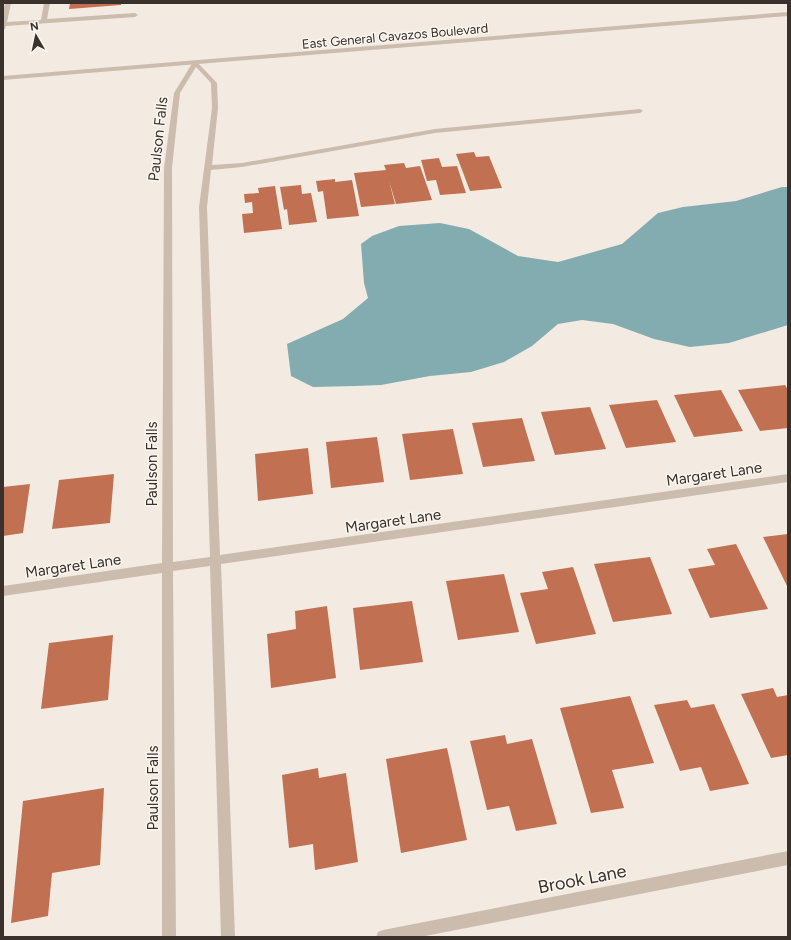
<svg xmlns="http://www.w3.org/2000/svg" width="791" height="940" font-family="Figtree,sans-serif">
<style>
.water{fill:#82acaf}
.building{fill:#c17052}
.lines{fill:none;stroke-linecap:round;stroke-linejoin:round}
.service{fill:#cbbcae;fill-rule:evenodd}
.minor{fill:#cbbcae;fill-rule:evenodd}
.tertiary{fill:#cbbcae;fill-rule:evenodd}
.labels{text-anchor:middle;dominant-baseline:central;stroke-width:3;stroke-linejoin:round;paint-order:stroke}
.far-street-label{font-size:13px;fill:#3a312c;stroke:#faf5ee}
.street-label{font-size:15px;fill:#3a312c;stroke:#faf5ee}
.near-street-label{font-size:18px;fill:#3a312c;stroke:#faf5ee}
</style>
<rect width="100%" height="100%" fill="#f3ebe2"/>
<path class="water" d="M 782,187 L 788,187 L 788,325 L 729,343 L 690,347 L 654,339 L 613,324 L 582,320 L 558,324 L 532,346 L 504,362 L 471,372 L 430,376 L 381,385 L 355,386 L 313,387 L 291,376 L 287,344 L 343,319 L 368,298 L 364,283 L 361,244 L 372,236 L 399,226 L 440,223 L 469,229 L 518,256 L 558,262 L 622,244 L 658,213 L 683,207 L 736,201 Z"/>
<g class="building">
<path d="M 70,3 L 121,3 L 121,5 L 69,9 Z"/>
<path d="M 474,152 L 476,157 L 489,156 L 502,188 L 470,191 L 456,154 Z"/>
<path d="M 439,158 L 442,167 L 457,166 L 466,193 L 440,195 L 436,180 L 427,181 L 421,160 Z"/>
<path d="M 404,163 L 406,168 L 420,166 L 432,200 L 396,204 L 389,181 L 395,204 L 361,207 L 354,173 L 386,170 L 384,165 Z"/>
<path d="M 335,179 L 335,182 L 352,180 L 359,216 L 327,219 L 323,191 L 318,192 L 316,181 Z"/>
<path d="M 301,185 L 302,194 L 311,193 L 317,222 L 289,225 L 287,209 L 284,210 L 280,187 Z"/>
<path d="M 275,186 L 282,229 L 244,233 L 242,214 L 253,213 L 252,202 L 245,203 L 244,194 L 259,193 L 258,188 Z"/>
<path d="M 785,385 L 788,390 L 788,428 L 760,431 L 738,390 Z"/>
<path d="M 721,390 L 743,431 L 694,437 L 674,395 Z"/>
<path d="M 657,400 L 676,442 L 626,448 L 609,405 Z"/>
<path d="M 590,407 L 606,449 L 555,455 L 541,412 Z"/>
<path d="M 522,418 L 535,461 L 483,467 L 472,423 Z"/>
<path d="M 453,429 L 463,474 L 410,480 L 402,434 Z"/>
<path d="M 377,437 L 384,482 L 331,488 L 326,442 Z"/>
<path d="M 308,448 L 313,494 L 258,501 L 255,454 Z"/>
<path d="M 114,474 L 110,523 L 52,529 L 59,480 Z"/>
<path d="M 30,484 L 23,533 L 3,536 L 3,487 Z"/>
<path d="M 788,534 L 788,588 L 763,537 Z"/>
<path d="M 736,544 L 768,609 L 710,618 L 688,569 L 715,565 L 707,549 Z"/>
<path d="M 650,557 L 672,614 L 613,622 L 594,564 Z"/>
<path d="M 573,567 L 596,634 L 536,644 L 520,593 L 548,589 L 542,572 Z"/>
<path d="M 504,574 L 519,632 L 458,640 L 446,581 Z"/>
<path d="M 412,601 L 423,662 L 360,670 L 353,608 Z"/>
<path d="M 327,606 L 336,678 L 271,688 L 267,634 L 296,629 L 295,611 Z"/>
<path d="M 113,635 L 108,700 L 41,709 L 49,643 Z"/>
<path d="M 773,688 L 777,697 L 788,695 L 788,755 L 771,758 L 741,694 Z"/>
<path d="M 630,696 L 654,763 L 612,770 L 624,808 L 591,813 L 560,708 Z"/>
<path d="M 687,700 L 691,708 L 714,704 L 749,784 L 710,791 L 701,767 L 680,771 L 654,705 Z"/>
<path d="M 505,735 L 507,744 L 532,739 L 557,824 L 516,831 L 509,806 L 487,810 L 470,741 Z"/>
<path d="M 447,748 L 467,840 L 401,853 L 386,759 Z"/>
<path d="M 318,768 L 319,778 L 346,773 L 358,862 L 315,870 L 313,844 L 289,848 L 282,775 Z"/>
<path d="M 104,788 L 100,865 L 52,873 L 48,916 L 11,923 L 23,801 Z"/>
</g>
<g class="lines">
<path class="service" d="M 5,3 L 11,3 L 7,22 L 41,20 L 44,3 L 50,3 L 47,19 L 135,13 L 138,15 L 135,17 L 6,26 L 5,29 L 3,30 L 3,14 Z"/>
<g class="minor">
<path d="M 193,62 L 197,62 L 217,83 L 218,108 L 212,165 L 242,163 L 435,129 L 640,109 L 643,111 L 640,113 L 435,133 L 242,167 L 211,170 L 207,207 L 220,555 L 788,474 L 788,482 L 221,564 L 235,937 L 221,937 L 210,566 L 173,571 L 176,937 L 162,937 L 162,573 L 3,596 L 3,586 L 162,563 L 164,168 L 174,93 ZM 196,67 L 211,83 L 212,108 L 199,207 L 210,557 L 173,562 L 172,168 L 180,93 Z"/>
<path d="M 788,851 L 788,865 L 420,937 L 376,937 L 378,932 L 383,930 Z"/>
</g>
<path class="tertiary" d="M 788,12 L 788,16 L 3,80 L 3,76 Z"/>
</g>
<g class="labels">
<g class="far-street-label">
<text transform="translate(395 36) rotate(-5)">East General Cavazos Boulevard</text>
</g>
<g class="street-label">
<text transform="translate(158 139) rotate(-84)">Paulson Falls</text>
<text transform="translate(152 464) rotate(-90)">Paulson Falls</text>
<text transform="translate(714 474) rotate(-8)">Margaret Lane</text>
<text transform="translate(393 521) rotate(-8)">Margaret Lane</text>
<text transform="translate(73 566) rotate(-8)">Margaret Lane</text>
<text transform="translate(153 788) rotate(-90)">Paulson Falls</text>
</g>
<g class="near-street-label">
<text transform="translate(582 879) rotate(-11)">Brook Lane</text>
</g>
</g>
<rect width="791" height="940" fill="none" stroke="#3a312c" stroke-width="8"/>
<g transform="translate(36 36) rotate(351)" stroke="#faf5ee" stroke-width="3" paint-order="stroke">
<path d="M0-3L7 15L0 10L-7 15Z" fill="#3a312c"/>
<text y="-6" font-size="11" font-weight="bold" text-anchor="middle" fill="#3a312c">N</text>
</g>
</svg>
